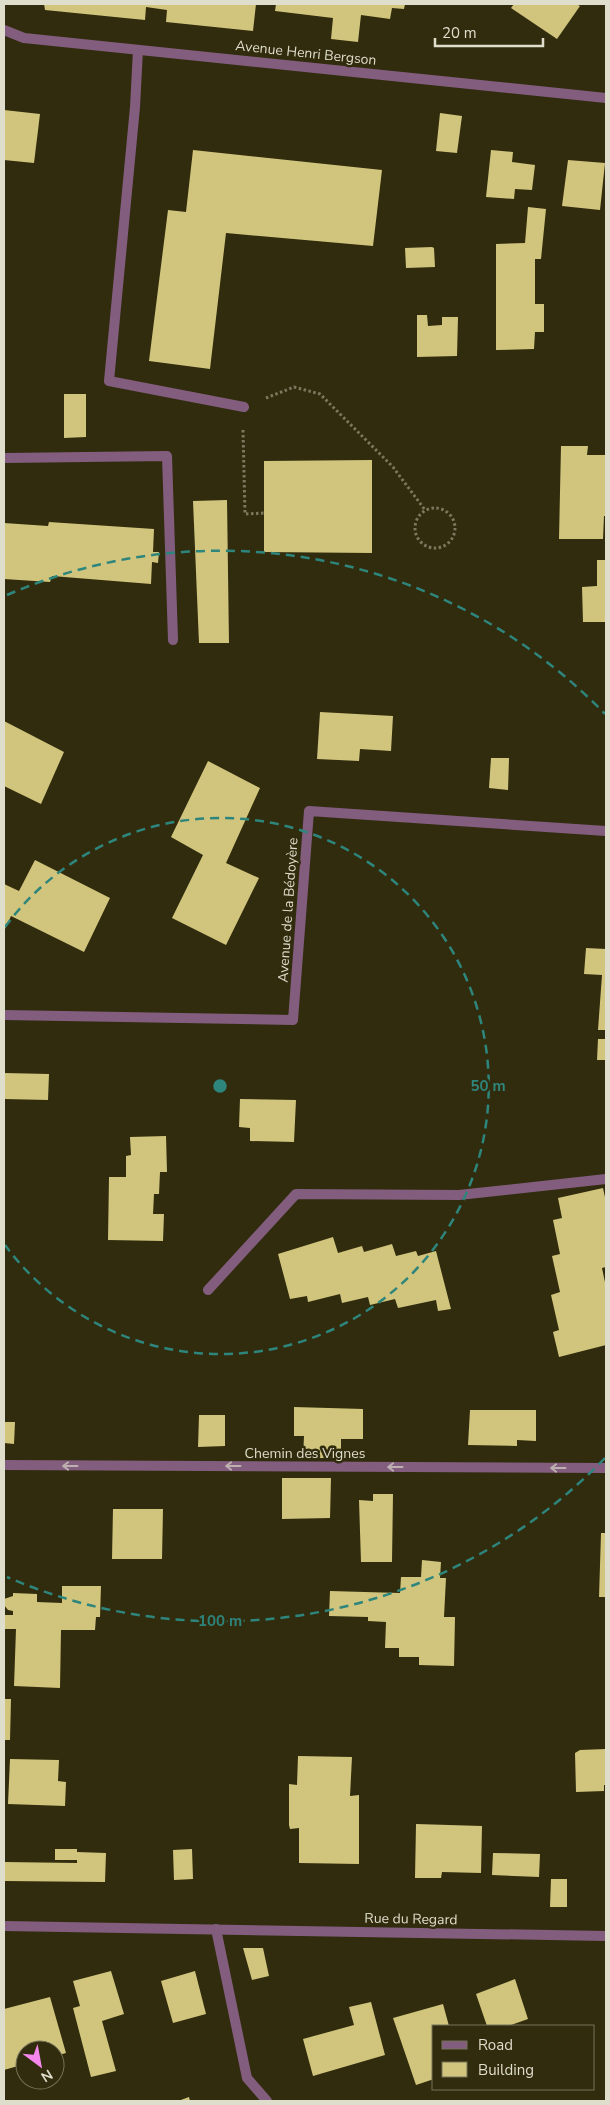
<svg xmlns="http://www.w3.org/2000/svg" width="610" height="2105" font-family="'Nunito Sans',sans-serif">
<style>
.building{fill:#d1c57d}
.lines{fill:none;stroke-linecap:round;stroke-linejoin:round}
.path{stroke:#7c785f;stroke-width:3;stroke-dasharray:2.5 2.5;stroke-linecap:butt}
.service{stroke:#825d7e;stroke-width:10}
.pedestrian{stroke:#825d7e;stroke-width:10}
.minor{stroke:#825d7e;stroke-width:10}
.tertiary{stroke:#825d7e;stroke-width:10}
.oneway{stroke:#beb0b0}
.ring{fill:none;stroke:#2e857c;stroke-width:2.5;stroke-dasharray:9 6}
.labels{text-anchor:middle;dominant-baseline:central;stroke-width:5;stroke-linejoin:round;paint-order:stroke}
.street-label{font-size:14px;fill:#dfddcb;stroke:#312c0e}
.centre{fill:#2e857c;stroke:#312c0e;stroke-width:2.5}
.ring-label{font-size:15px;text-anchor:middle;font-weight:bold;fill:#2e857c;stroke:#312c0e;stroke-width:5;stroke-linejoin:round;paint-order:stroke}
</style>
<rect width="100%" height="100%" fill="#312c0e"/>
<g class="building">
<path d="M 44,4 L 256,4 L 253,31 L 166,22 L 167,10 L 146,7 L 145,20 L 45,10 Z"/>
<path d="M 276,4 L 362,5 L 362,4 L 405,4 L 404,9 L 392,8 L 390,19 L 361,15 L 358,42 L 331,39 L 333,18 L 275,11 Z"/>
<path d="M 514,4 L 576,4 L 580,6 L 557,39 L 511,8 Z"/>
<path d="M 4,110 L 40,114 L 34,163 L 4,160 Z"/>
<path d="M 440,113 L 462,116 L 457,153 L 436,151 Z"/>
<path d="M 193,150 L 382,170 L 373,246 L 226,233 L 210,369 L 149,361 L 168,210 L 186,212 Z"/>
<path d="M 491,150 L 513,152 L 512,162 L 535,165 L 532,190 L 515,189 L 514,199 L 486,197 Z"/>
<path d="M 568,160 L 605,163 L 600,210 L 562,206 Z"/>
<path d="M 528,207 L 546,209 L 541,259 L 535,259 L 535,304 L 544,304 L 544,332 L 535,332 L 534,349 L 496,350 L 496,244 L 525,243 Z"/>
<path d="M 432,247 L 434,248 L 435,267 L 406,268 L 405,248 Z"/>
<path d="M 417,315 L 427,315 L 428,326 L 442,325 L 442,317 L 458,317 L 457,356 L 417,357 Z"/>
<path d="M 64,394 L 86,394 L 86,437 L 64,438 Z"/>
<path d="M 561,446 L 588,446 L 587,455 L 606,455 L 606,516 L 604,516 L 603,539 L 559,539 Z"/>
<path d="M 372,460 L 372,553 L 264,552 L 264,461 Z"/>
<path d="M 227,500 L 229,643 L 199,643 L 193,501 Z"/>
<path d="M 49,522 L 154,529 L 153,552 L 159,552 L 158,563 L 152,562 L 151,584 L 52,576 L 50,582 L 4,579 L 4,523 L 48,526 Z"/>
<path d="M 597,560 L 606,560 L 606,622 L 583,622 L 582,587 L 597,586 Z"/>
<path d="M 320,712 L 393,716 L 391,751 L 360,749 L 359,761 L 317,759 Z"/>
<path d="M 4,721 L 64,752 L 41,804 L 4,786 Z"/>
<path d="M 491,758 L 509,758 L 508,790 L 489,788 Z"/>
<path d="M 208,761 L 260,788 L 226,863 L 259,878 L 226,945 L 172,918 L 203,855 L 171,837 Z"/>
<path d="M 35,860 L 110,898 L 84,952 L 11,916 L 4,931 L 4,884 L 19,891 Z"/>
<path d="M 586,948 L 606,949 L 606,1030 L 598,1030 L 602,975 L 584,974 Z"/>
<path d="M 598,1039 L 606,1039 L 606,1060 L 597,1060 Z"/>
<path d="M 4,1073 L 49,1074 L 48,1100 L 4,1099 Z"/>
<path d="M 240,1099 L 296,1100 L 294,1142 L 250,1141 L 250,1128 L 239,1127 Z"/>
<path d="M 166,1136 L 167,1172 L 160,1172 L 159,1194 L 154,1194 L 153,1214 L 164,1214 L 163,1241 L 108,1240 L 109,1177 L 126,1177 L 126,1156 L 131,1155 L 130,1137 Z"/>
<path d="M 603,1188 L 606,1202 L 606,1267 L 602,1268 L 606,1287 L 606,1345 L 559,1357 L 553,1332 L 559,1330 L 551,1295 L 560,1292 L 552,1256 L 560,1254 L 553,1220 L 562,1218 L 558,1198 Z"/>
<path d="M 333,1237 L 338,1253 L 362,1246 L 364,1252 L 392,1244 L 396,1256 L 416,1251 L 418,1256 L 436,1251 L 451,1309 L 438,1311 L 436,1300 L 398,1308 L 395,1299 L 370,1305 L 368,1297 L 342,1303 L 340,1294 L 308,1302 L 307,1296 L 290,1299 L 278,1254 Z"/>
<path d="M 294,1407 L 363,1409 L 363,1439 L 341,1439 L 341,1458 L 303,1458 L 304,1436 L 294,1436 Z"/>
<path d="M 470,1410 L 536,1410 L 536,1441 L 517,1440 L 517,1446 L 468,1445 Z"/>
<path d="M 199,1415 L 225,1415 L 225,1446 L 198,1447 Z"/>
<path d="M 4,1422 L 15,1422 L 14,1444 L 4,1443 Z"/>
<path d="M 282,1478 L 331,1478 L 330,1518 L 282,1519 Z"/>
<path d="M 373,1494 L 393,1494 L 392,1562 L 361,1562 L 359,1500 L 373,1501 Z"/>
<path d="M 113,1509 L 163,1509 L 162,1559 L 112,1559 Z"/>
<path d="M 601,1533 L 606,1533 L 606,1597 L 599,1597 Z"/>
<path d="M 422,1560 L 441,1562 L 440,1578 L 446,1578 L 444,1617 L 455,1617 L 454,1666 L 419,1665 L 419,1657 L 399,1657 L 399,1648 L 385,1648 L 386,1622 L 368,1621 L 368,1617 L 329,1616 L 330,1591 L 400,1593 L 401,1577 L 421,1577 Z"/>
<path d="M 62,1586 L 101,1586 L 100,1617 L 96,1617 L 95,1630 L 61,1630 L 60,1688 L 14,1686 L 16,1629 L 4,1629 L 4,1615 L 13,1615 L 13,1611 L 8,1610 L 4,1605 L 4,1599 L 13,1596 L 13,1593 L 37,1594 L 37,1602 L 62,1603 Z"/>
<path d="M 4,1699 L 11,1699 L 10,1740 L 4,1740 Z"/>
<path d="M 606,1749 L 606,1785 L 604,1785 L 604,1791 L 576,1792 L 575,1753 L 580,1750 Z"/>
<path d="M 298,1756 L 352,1757 L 350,1796 L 359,1795 L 359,1864 L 299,1863 L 299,1828 L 290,1829 L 289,1825 L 289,1784 L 297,1785 Z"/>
<path d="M 10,1759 L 59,1760 L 58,1781 L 66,1782 L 65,1806 L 8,1804 Z"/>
<path d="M 416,1824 L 482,1826 L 481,1873 L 442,1872 L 441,1878 L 415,1878 Z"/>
<path d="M 55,1849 L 77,1849 L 77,1852 L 106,1853 L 105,1882 L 4,1881 L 4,1862 L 77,1863 L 77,1860 L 55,1860 Z"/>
<path d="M 192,1849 L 193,1879 L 174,1880 L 173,1850 Z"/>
<path d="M 493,1853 L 540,1854 L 539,1877 L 492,1875 Z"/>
<path d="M 551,1879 L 567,1879 L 567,1907 L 550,1907 Z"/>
<path d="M 243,1948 L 263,1948 L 269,1976 L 252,1980 Z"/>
<path d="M 111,1971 L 124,2014 L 102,2021 L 116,2071 L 91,2077 L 73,2008 L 80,2006 L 73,1981 Z"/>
<path d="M 195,1971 L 206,2014 L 173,2023 L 161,1981 Z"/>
<path d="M 515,1979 L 528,2019 L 511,2025 L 511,2026 L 487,2026 L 476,1994 Z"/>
<path d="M 50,1997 L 66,2053 L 55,2056 L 55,2050 L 25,2050 L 25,2064 L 4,2070 L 4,2009 Z"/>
<path d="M 371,2002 L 385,2055 L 313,2076 L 303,2039 L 354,2025 L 349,2007 Z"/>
<path d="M 443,2004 L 449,2026 L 434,2026 L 434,2079 L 416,2085 L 393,2018 Z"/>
<path d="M 189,2097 L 190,2101 L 178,2101 Z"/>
</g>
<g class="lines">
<g class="path">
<path d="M 266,398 L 294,387 L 320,394 L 393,467 L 425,510"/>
<path d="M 243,430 L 245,514 L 264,513"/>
<circle cx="435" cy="528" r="20"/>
</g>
<g class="service">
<path d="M 138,50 L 135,107 L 109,381 L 244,407"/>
<path d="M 4,458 L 167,456 L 173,640"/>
<path d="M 208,1290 L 296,1194 L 459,1195 L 606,1179"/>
</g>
<path class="pedestrian" d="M 4,1465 L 606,1468"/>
<g class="minor">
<path d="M 4,1015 L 293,1020 L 309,811 L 606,831"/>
<path d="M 4,1926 L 606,1936"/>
<path d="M 216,1929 L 247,2078 L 267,2101"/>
</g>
<path class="tertiary" d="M 4,30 L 24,38 L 606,98"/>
</g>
<defs><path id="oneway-shaft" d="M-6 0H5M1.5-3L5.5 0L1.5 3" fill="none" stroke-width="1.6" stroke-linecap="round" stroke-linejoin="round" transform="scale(1.25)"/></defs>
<g class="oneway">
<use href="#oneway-shaft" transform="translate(70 1466) rotate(-180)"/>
<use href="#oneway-shaft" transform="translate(233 1466) rotate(-180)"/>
<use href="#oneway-shaft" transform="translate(395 1467) rotate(-180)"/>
<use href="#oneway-shaft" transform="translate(558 1468) rotate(-180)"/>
</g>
<g class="ring">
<path d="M5 927A268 268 0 1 1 5 1245"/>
<path d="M605 1458A535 535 0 0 1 7 1577M7 595A535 535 0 0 1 605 714"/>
</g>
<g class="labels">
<g class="street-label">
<text transform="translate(306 53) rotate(6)">Avenue Henri Bergson</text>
<text transform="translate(288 910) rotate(-86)">Avenue de la Bédoyère</text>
<text x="305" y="1453">Chemin des Vignes</text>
<text transform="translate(411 1919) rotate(1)">Rue du Regard</text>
</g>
</g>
<circle cx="220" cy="1086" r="8" class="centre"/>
<g class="ring-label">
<text x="488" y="1091">50 m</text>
<text x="220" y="1626">100 m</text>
</g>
<rect width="610" height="2105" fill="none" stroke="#dfddcb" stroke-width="10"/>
<rect x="432" y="2025" width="162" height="65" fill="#312c0e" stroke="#77735a"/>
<rect x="442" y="2041" width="25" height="8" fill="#825d7e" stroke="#77735a"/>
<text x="478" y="2050" font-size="15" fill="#dfddcb">Road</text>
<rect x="442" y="2062" width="25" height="15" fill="#d1c57d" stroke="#77735a"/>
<text x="478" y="2075" font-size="15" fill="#dfddcb">Building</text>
<g transform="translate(40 2065) rotate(148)"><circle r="24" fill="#312c0e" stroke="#77735a"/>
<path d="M0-4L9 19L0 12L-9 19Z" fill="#f688ed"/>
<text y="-8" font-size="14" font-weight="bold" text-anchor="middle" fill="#dfddcb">N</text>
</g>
<path d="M435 38v8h108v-8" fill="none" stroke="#dfddcb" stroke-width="2.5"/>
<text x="442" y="38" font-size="15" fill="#dfddcb" stroke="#312c0e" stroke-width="4" paint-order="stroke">20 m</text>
</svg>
